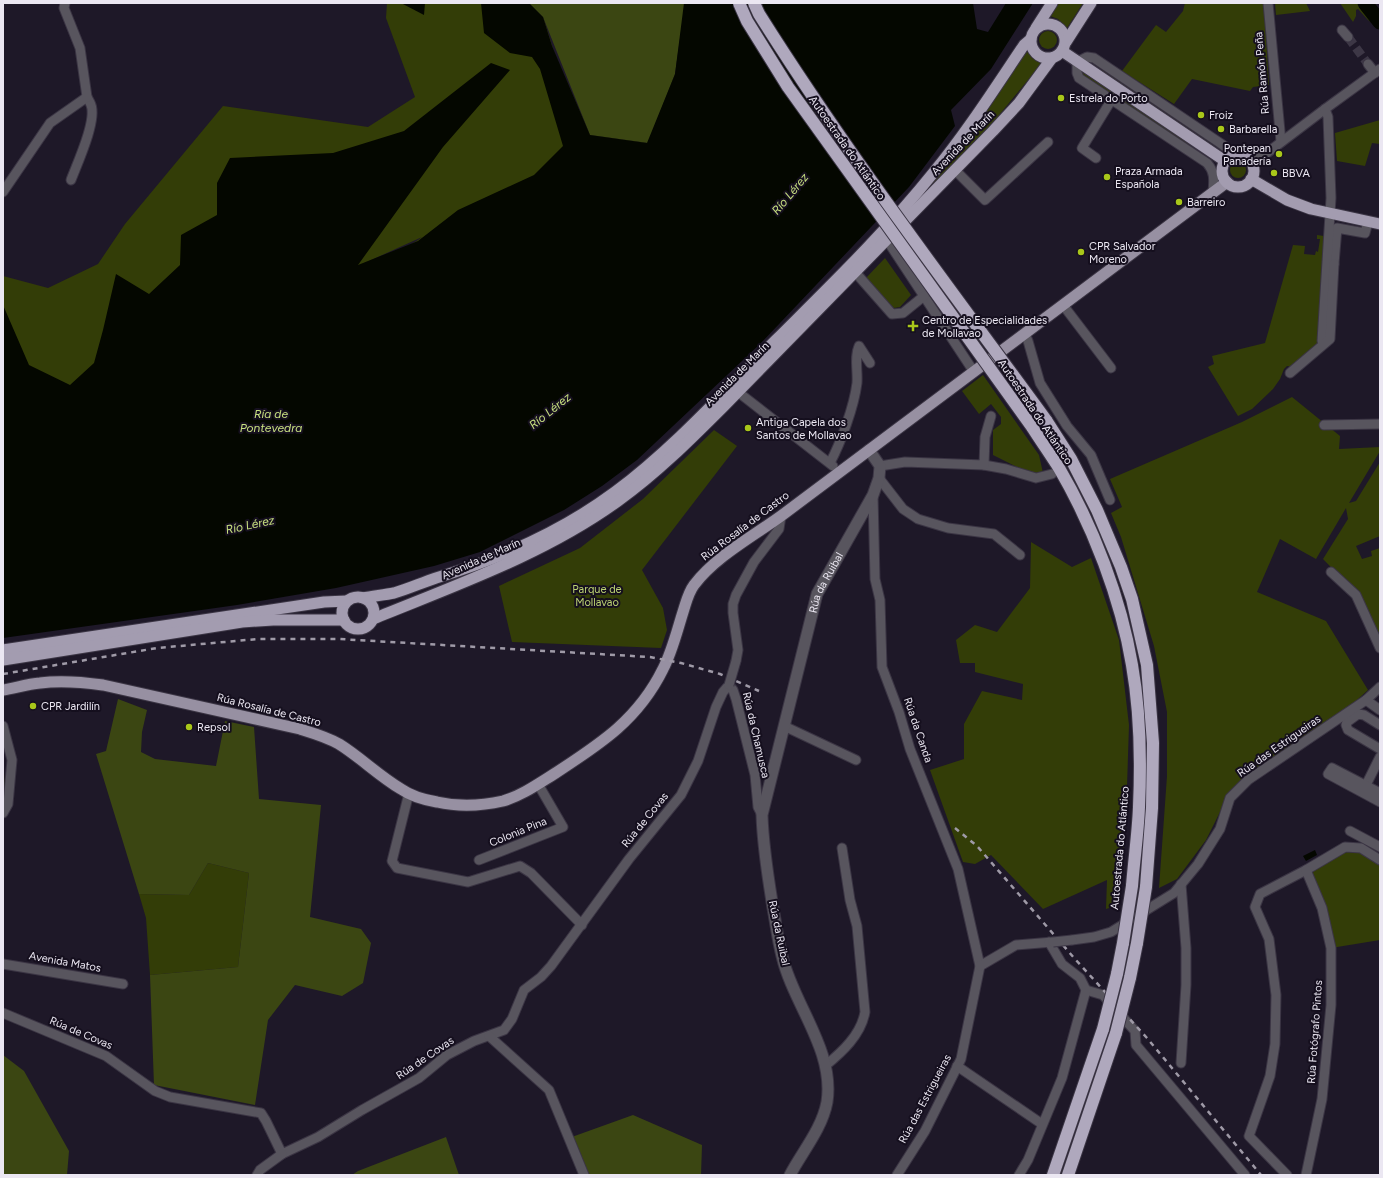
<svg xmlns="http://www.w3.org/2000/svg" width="1383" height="1178" font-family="Figtree,sans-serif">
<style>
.green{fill:#333d07;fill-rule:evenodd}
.forest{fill:#3b4612}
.water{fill:#040700}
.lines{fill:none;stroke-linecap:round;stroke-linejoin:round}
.river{stroke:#040700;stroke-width:15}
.minor-tunnel{stroke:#3d3746;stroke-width:9;stroke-dasharray:9 4.5;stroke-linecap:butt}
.minor-casing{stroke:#3b3544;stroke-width:11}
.tertiary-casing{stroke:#3b3544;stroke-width:13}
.primary-casing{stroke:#3b3544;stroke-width:13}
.trunk-casing{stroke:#3b3544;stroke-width:13}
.motorway-casing{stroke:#3b3544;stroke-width:14}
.minor{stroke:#58555e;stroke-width:9}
.tertiary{stroke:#58555e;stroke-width:11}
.primary{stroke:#9790a2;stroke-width:11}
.trunk{stroke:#a39cb0;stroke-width:11}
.motorway{stroke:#afa8bd;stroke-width:12}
.rail{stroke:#9f9aa7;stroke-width:2.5;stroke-dasharray:5 5;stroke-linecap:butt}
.minor-bridge-casing{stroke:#3b3544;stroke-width:11;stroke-linecap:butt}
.motorway-bridge-casing{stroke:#3b3544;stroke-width:14;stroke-linecap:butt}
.minor-bridge{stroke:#58555e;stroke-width:9}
.motorway-bridge{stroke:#afa8bd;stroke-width:12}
.poi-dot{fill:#a9c71a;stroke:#150f1e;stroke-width:1.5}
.labels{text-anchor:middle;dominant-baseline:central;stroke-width:4;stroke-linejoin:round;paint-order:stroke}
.street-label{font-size:11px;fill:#ebe7f2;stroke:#150f1e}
.poi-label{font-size:11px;fill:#ebe7f2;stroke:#150f1e;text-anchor:start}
.park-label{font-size:11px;fill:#bcd373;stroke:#150f1e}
.water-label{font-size:12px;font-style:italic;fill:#c8e080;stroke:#150f1e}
</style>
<rect width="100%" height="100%" fill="#1e1828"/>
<g class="green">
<path d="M 387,3 L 529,3 L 543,17 L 554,52 L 590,135 L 648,143 L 675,74 L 824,74 L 3,511 L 3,276 L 48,288 L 98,264 L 125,224 L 223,106 L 368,127 L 415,97 L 386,18 ZM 422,237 C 412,246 382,257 369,261 Z"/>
<path d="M 1059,3 L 1083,3 L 1067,28 L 1058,19 L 1050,16 Z"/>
<path d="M 1185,3 L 1264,3 L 1269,85 L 1253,87 L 1250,91 L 1192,79 L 1174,104 L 1122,71 L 1156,25 L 1166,32 L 1183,11 Z"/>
<path d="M 1275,3 L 1306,3 L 1310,11 L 1276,15 Z"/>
<path d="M 1340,3 L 1372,3 L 1380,12 L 1380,29 L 1368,20 L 1358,9 L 1356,10 L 1356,16 L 1353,22 Z"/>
<circle cx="1048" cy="40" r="9"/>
<path d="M 1026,48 L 1032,58 L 1042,63 L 995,120 L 913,207 Z"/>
<path d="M 1098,70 L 1102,70 L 1214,146 L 1212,149 Z"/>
<path d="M 1080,72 L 1083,72 L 1192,144 L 1186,145 L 1080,75 Z"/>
<path d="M 1380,120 L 1380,144 L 1372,143 L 1365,166 L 1337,161 L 1335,133 Z"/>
<circle cx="1238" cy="170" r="8"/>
<path d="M 1317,235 L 1324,236 L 1317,347 L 1293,367 L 1287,366 L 1284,369 L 1280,379 L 1273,389 L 1252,409 L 1238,416 L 1208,367 L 1214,364 L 1212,356 L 1265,343 L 1293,245 L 1305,246 L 1304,254 L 1315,255 L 1316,251 L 1318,252 L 1320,239 L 1317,239 Z"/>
<path d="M 885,258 L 911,295 L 900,307 L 894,308 L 865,279 Z"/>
<path d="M 983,375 L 1039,455 L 1043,473 L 1031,474 L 993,455 L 993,430 L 1001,424 L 1001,417 L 991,404 L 979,414 L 962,391 Z"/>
<path d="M 1292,397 L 1340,436 L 1339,449 L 1380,447 L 1380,451 L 1349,503 L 1356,501 L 1380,462 L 1380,536 L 1356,546 L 1362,559 L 1372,556 L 1371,551 L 1380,548 L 1380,639 L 1361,598 L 1323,559 L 1348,519 L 1346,508 L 1316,559 L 1280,539 L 1257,592 L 1326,621 L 1368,690 L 1357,700 L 1230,792 L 1206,840 L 1177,879 L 1159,888 L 1167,776 L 1167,712 L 1154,646 L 1121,537 L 1111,513 L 1122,507 L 1110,479 L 1242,422 Z"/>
<path d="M 714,430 L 737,446 L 642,570 L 663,608 L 667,630 L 661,648 L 512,642 L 499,586 L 580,548 L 643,499 Z"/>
<path d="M 1031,542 L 1072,567 L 1091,558 L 1119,640 L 1129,725 L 1126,818 L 1119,905 L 1106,909 L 1107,880 L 1043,909 L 991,855 L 975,864 L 963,862 L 930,770 L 964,759 L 964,724 L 982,691 L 1022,700 L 1023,684 L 975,672 L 975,663 L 960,663 L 956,640 L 975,625 L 997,632 L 1030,588 Z"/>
<path d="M 3,742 L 5,801 L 3,805 Z"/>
<path d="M 1345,847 L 1361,848 L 1380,860 L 1380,940 L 1331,948 L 1306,870 Z"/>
<path d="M 208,863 L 249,873 L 238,967 L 150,975 L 146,918 L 139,894 L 189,895 Z"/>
</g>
<g class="forest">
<path d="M 529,3 L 685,3 L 675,74 L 648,143 L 590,135 L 543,17 Z"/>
<path d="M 118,699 L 147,710 L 142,732 L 141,752 L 155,759 L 216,766 L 225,721 L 254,727 L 259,799 L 321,805 L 310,917 L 361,929 L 371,943 L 363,983 L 342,996 L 295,985 L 268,1020 L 255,1105 L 154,1085 L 150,975 L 238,967 L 249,873 L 208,863 L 189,895 L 139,894 L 96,754 L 106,751 Z"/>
<path d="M 3,1055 L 24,1071 L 69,1151 L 67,1175 L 3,1175 Z"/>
<path d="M 633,1115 L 702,1145 L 701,1175 L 584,1175 L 569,1138 Z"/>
<path d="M 446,1137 L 459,1175 L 352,1175 L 358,1171 Z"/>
</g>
<g class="water">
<path d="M 401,3 L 425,3 L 424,15 Z"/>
<path d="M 481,3 L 529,3 L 543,17 L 552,46 L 590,135 L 647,143 L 675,74 L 684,3 L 973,3 L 977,29 L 988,32 L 1006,3 L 1033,3 L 991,69 L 951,110 L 955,126 L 909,187 L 760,344 L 637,460 L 602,486 L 564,510 L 480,552 L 434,566 L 336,588 L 237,605 L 3,638 L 3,305 L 29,365 L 70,385 L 94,363 L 103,330 L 116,274 L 149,294 L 180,265 L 181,235 L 217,215 L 217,183 L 230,158 L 333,153 L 404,131 L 491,63 L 510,70 L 443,147 L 358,265 L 418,241 L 458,210 L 534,175 L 563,146 L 540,69 L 532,57 L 510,53 L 484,33 Z"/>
<path d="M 1315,850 L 1317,855 L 1306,861 L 1303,856 Z"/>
</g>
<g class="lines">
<path class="river" d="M 1365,3 L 1380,22"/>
<path class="minor-tunnel" d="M 1348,37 L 1368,64"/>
<g class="minor-casing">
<g id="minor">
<path d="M 1268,3 L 1281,142"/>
<path d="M 1342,30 L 1348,37"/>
<path d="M 1368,64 L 1375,73"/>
<path d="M 1096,158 L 1082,148 L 1112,99"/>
<path d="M 1250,161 L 1267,153 L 1325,109 L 1380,69"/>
<path d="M 955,170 L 985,200 L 1048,142"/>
<path d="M 71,180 C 77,164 97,121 91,105 C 90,102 88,99 87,97"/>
<path d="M 3,192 L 50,123 L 87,97 L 80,48 L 64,8 L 65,3"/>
<path d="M 1213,192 C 1214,180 1215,172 1207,163 L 1079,78 L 1077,73 L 1077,62 L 1087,57 L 1094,58 L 1220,143 L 1227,148 L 1233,156"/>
<path d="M 887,240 L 974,372"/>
<path d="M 1331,269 L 1334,264 L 1337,228 L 1365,233 L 1368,222"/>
<path d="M 855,272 L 892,314 L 903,313 L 924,296"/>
<path d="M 1063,305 L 1111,368"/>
<path d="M 1025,334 L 1028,341 L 1040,383 L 1067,426 L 1091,455 L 1110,500"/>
<path d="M 1322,341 L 1331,198 L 1328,117 L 1325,109"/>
<path d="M 1290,373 L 1330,339 L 1334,264"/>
<path d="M 738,392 L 833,466"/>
<path d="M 1324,425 L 1380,424"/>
<path d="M 830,463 C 841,442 854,407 857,383 C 858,371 854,357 859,346 L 870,363"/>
<path d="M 984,465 L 1006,469 L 1036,478 L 1052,474"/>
<path d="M 880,466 L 905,462 L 984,465 L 985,437 L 991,416"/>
<path d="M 879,478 L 903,509 L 918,519 L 948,528 L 994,534 L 1020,555"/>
<path d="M 873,495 L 875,579 L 880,600 L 882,667 L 899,712 L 910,749 L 958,869 L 980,966 L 961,1059 L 925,1131 L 897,1175"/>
<path d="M 1331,572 L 1356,595 L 1380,648"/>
<path d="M 736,661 L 738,650 L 733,613 L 733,604 L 736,595 L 754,562 L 779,529 L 781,516"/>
<path d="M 1366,700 L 1380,710"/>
<path d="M 1380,725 L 1364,715 L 1358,714 L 1347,722 L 1346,725 L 1348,730 L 1380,749"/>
<path d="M 3,726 L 12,760 L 8,804 L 3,813"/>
<path d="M 784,726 L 856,760"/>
<path d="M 1363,791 L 1380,757"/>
<path d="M 409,793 L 392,861 L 397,868 L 468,882 L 520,866 L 531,873 L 582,925"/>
<path d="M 1380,793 L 1332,768 L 1328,774 L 1380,802"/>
<path d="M 1350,831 L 1380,847"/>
<path d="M 479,860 L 563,827 L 538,784"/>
<path d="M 1181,884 L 1186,948 L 1186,985 L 1181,1063"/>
<path d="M 1072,940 L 1094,937 L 1111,932 L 1174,893 L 1198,864 L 1220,829 L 1230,798 L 1248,780 L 1366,700 L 1380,687"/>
<path d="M 3,964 L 123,984"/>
<path d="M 980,966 L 1016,945 L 1053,942"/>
<path d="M 1086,990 L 1103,995 L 1135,1031 L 1136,1045 L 1245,1175"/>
<path d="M 3,1013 L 106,1056 L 155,1091 L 170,1097 L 261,1113 L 266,1121 L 282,1154 L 318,1137 L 362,1110 L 419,1078 L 447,1055 L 474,1041 L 504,1030 L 512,1019 L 524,990 L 541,977 L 551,966 L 629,859 L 681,795 L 698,761 L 716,707 L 723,692 L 729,685 L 733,690 L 736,699 L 755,775 L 758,807 L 762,815"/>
<path d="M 489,1036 L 549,1090 L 584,1175"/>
<path d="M 825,1066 C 842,1052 861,1035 865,1012 L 857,926 L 850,900 L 842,848"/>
<path d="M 957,1066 L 1042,1124"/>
<path d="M 257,1175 L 260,1170 L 282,1154"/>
<path d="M 1019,1175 L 1028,1160 L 1062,1078 L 1086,990 L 1080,978 L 1062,964 L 1049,942"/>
<path d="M 1287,1175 L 1249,1136 L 1270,1076 L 1275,1044 L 1276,995 L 1269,939 L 1255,907 L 1260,894 L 1306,870 L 1345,847 L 1361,848 L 1380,860"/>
<path d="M 1306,1175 L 1322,1099 L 1331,1005 L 1331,948 L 1322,908 L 1306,870"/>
</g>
</g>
<g class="tertiary-casing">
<g id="tertiary">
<path id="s1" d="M 790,1175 C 802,1152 822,1129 827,1102 C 835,1050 793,1004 782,956 C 778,941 776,924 773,908 C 768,877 763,848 762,815 L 817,594 L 873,495 L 879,478 L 880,466 L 869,450"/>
</g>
</g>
<g class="primary-casing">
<path id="primary" d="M 3,690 C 15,688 28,684 40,683 C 61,680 82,682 103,685 L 300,729 C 313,733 327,737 339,744 C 360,757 379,776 401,789 C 411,796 425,800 437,802 C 459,807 481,806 503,801 C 521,796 538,784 554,774 C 600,744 638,720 663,669 C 672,652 677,631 683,612 C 686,603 688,593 694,585 C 715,557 752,537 781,516 L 1227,182"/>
</g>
<g class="trunk-casing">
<g id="trunk">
<circle cx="1048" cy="41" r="17"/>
<path d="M 1036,28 L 1052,3"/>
<path d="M 1066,42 L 1091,3"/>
<path d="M 1062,51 L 1225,161"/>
<circle cx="1238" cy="171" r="16"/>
<path d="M 1251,179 L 1287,200 L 1311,209 L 1380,224"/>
<circle cx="358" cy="613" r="16"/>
<path d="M 363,598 C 373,596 384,595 394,593 C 408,589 421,583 436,578 C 499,559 561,532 615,492 C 674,448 724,392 776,340 C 830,286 886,232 934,172 C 967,132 995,88 1024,45 L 1031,39"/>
<path d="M 373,619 C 456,585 545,554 618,501 C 657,473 690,440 724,406 L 993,131 L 1019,103 L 1052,58"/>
<path d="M 3,650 L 324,602 L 347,601"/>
<path d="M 3,660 L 242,622 L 273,620 L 344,620"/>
</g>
</g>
<g class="motorway-casing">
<g id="motorway">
<path d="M 1046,420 L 1071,459 L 1097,510 L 1121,567 L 1132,599 L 1147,665 L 1153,743 L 1152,808 L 1146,887"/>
<path d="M 1032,427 C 1041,441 1050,454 1059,468 C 1093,526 1121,599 1132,665 C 1140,710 1141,762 1139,807 C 1138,833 1134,860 1132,886"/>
<path d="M 1117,974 L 1123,943"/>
<path d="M 1130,978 L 1137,943"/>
<path d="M 1053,1175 L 1103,1029"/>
<path d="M 1068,1175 L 1116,1033"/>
</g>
</g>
<use href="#minor" class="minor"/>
<use href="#tertiary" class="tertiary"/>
<use href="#primary" class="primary"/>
<use href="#trunk" class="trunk"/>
<use href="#motorway" class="motorway"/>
<g class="rail">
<path d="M 3,674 L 157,648 L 258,639 L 339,639 L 650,657 L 681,663 L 720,674 L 759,691"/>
<path d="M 955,828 L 977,846 L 1075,959 L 1147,1038 L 1261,1175"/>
</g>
<g class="minor-bridge-casing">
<g id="minor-bridge">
<path d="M 729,685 L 736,661"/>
<path d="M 1053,942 L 1072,940"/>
</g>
</g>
<g class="motorway-bridge-casing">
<g id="motorway-bridge">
<path d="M 739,3 L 747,21 L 788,87 L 1032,427"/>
<path d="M 754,3 L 759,14 C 847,154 948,286 1046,420"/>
<path d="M 1123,943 L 1132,886"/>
<path d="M 1137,943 L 1146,887"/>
<path d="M 1103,1029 L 1117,974"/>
<path d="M 1116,1033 L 1130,978"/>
</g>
</g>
<use href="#minor-bridge" class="minor-bridge"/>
<use href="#motorway-bridge" class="motorway-bridge"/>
</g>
<g class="poi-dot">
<circle cx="1061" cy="98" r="4"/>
<circle cx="1201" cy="115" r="4"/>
<circle cx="1221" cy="129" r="4"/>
<circle cx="1279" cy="154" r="4"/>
<circle cx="1274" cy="173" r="4"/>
<circle cx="1107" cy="177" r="4"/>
<circle cx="1179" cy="202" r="4"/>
<circle cx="1081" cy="252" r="4"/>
<path d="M911 320h4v4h4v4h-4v4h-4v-4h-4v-4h4z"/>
<circle cx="748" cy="428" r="4"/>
<circle cx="33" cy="706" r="4"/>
<circle cx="189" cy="727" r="4"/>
</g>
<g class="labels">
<g class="street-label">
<text transform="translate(1262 73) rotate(-95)">Rúa Ramón Peña</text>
<text transform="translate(963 143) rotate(-46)">Avenida de Marín</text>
<text transform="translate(847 148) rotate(55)">Autoestrada do Atlántico</text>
<text transform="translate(737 374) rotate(-45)">Avenida de Marín</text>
<text transform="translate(1035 412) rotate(56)">Autoestrada do Atlántico</text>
<text transform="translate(745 526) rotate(-37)">Rúa Rosalía de Castro</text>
<text transform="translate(481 559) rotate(-24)">Avenida de Marín</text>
<text stroke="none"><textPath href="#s1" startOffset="621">Rúa da Ruibal</textPath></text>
<text transform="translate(269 710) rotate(14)">Rúa Rosalía de Castro</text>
<text transform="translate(918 730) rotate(71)">Rúa da Canda</text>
<text transform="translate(756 735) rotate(77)">Rúa da Chamusca</text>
<text transform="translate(1279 746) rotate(-35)">Rúa das Estrigueiras</text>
<text transform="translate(645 820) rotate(-51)">Rúa de Covas</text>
<text transform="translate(518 832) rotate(-22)">Colonia Pina</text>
<text transform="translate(1120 848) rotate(-85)">Autoestrada do Atlántico</text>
<text transform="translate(779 933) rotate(78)">Rúa da Ruibal</text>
<text transform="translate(65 962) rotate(10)">Avenida Matos</text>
<text transform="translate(1315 1032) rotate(-86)">Rúa Fotógrafo Pintos</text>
<text transform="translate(81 1033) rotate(23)">Rúa de Covas</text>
<text transform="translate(425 1058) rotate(-34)">Rúa de Covas</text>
<text transform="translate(925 1099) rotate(-62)">Rúa das Estrigueiras</text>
</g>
<g class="poi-label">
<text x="1069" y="98">Estrela do Porto</text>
<text x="1209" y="115">Froiz</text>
<text x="1229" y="129">Barbarella</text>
<text x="1271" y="148" text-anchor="end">Pontepan<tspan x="1271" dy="13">Panadería</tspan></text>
<text x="1115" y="171">Praza Armada<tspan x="1115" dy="13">Española</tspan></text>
<text x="1282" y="173">BBVA</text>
<text x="1187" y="202">Barreiro</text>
<text x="1089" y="246">CPR Salvador<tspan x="1089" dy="13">Moreno</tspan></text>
<text x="922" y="320">Centro de Especialidades<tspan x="922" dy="13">de Mollavao</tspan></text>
<text x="756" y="422">Antiga Capela dos<tspan x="756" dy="13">Santos de Mollavao</tspan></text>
<text x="41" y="706">CPR Jardilín</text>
<text x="197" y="727">Repsol</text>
</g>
<g class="park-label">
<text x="597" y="589">Parque de<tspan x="597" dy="13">Mollavao</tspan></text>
</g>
<g class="water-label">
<text transform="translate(790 194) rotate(-50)">Río Lérez</text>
<text transform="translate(550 411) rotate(-39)">Río Lérez</text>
<text x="271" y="414">Ría de<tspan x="271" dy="14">Pontevedra</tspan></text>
<text transform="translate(250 525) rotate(-12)">Río Lérez</text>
</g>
</g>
<rect width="1383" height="1178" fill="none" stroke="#ebe7f2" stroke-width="8"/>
</svg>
